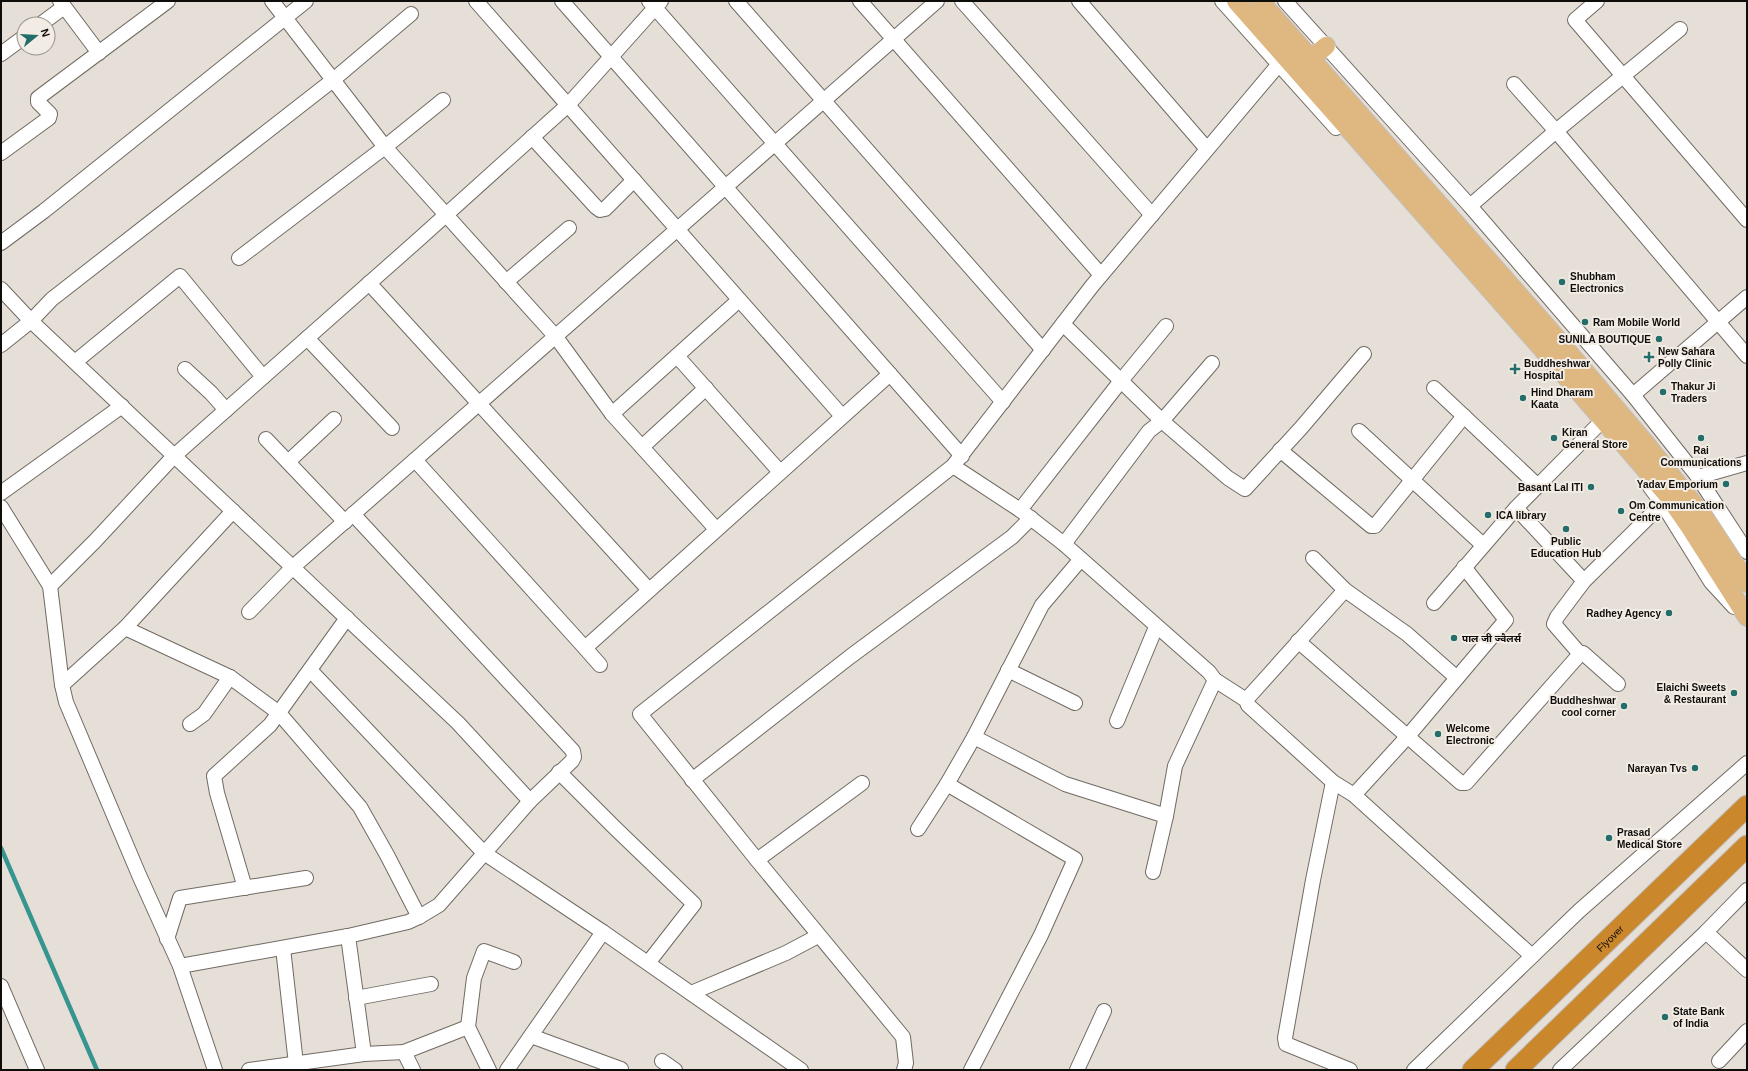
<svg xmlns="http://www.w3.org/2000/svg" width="1748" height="1071" font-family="Helvetica,'Noto Sans Devanagari',sans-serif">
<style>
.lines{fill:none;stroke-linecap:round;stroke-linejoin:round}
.stream{stroke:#379590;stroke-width:4.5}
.minor-casing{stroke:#716a63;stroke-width:16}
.major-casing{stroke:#c1c0bf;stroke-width:20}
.highway-casing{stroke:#c1c0bf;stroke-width:23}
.minor{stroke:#fff;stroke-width:14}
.major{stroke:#dfb780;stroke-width:18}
.highway{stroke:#ca872c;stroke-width:21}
.poi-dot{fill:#236e6a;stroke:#f3ece4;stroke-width:1.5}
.labels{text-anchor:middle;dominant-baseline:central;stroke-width:4;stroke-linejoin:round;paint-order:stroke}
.poi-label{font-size:10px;font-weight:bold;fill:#0f0d0a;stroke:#f3ece4;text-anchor:start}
.street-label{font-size:10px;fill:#0f0d0a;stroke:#f3ece4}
</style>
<rect width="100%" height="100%" fill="#e6dfd7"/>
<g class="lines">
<path class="stream" d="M 1,848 L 97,1070"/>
<g class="minor-casing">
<g id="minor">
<path d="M 60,1 L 99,53"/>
<path d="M 272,1 L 385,147 L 556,337 L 612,414 L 716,529"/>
<path d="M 476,1 L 842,416"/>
<path d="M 562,1 L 962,456"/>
<path d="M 649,1 L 1003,402"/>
<path d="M 736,1 L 1043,350"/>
<path d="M 860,1 L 1101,275"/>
<path d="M 962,1 L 1152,215"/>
<path d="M 1079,1 L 1207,149"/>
<path d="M 1222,1 L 1336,128"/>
<path d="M 1285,1 L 1470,206 L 1633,395 L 1698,477 L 1747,552"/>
<path d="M 1597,1 L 1575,20 L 1747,220"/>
<path d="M 41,24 L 64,7"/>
<path d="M 1,54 L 24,37"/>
<path d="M 1514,84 L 1556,131 L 1747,356"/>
<path d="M 532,137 L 596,207 L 600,210 L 605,209 L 634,180"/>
<path d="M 1,153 L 49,118 L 50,114 L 38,102 L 38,98 L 168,1"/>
<path d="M 1470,206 L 1556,131 L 1680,29"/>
<path d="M 1,243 L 44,211 L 306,1"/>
<path d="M 239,258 L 385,147 L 443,100"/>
<path d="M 506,282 L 569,228"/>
<path d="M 369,283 L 649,590"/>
<path d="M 1,289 L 31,321 L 458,723 L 530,801"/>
<path d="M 1063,324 L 1162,421 L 1228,478 L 1245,489 L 1301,428 L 1364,354"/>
<path d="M 307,338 L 392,428"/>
<path d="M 1,345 L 31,321 L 52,299 L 333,80 L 411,14"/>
<path d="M 677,356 L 780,472"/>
<path d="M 75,362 L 180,276 L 263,377"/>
<path d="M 185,369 L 211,393 L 226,410"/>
<path d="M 1434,388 L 1538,486"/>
<path d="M 1633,395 L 1747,297"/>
<path d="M 612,414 L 739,300"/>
<path d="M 1359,431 L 1483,545"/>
<path d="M 266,439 L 345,522"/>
<path d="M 642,447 L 706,388"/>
<path d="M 1280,450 L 1371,526 L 1375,526 L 1464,416"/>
<path d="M 415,460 L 585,648 L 890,374"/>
<path d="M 288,462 L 334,419"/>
<path d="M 953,466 L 1020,510 L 1064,544 L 1209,672 L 1215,680 L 1246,700 L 1248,705 L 1333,782 L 1354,795 L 1532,956"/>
<path d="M 1698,477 L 1747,463"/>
<path d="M 1650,487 L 1662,503 L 1711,582 L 1734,607"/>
<path d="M 1,493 L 122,406"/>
<path d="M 1,507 L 50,586 L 62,685 L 66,702 L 139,875 L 180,966 L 215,1070"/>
<path d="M 1516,508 L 1584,581"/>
<path d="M 1020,510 L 1120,382 L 1166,326"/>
<path d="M 1064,544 L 1149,431 L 1162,421 L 1212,363"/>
<path d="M 1313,558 L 1345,590 L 1407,634 L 1457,678"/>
<path d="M 50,586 L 95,541 L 174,456 L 418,240 L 568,105 L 661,1"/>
<path d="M 1434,603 L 1516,508 L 1599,424"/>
<path d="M 249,612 L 293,567 L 937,1"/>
<path d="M 125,628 L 230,677 L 279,713 L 360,807 L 387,855 L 419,917"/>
<path d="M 1298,641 L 1461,783 L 1466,783 L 1580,654"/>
<path d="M 585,648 L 600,665"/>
<path d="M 310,670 L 484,853 L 603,932 L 507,1070"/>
<path d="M 1008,670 L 1075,703"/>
<path d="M 1618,684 L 1583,653 L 1580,654 L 1554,624 L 1557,617 L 1584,581 L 1669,497"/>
<path d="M 62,685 L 125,628 L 233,511"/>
<path d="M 1246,700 L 1345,590"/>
<path d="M 1117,721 L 1156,627"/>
<path d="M 190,724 L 204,714 L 230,677"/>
<path d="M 974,737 L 1065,784 L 1166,816"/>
<path d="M 559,772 L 615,828 L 694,904 L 648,963"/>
<path d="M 692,780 L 851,656 L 1012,537 L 1031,518"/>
<path d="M 1333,782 L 1313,880 L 1285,1038 L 1286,1044 L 1350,1070"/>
<path d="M 1354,795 L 1408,736 L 1506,620 L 1464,567"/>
<path d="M 918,829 L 947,784"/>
<path d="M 757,860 L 862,783"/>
<path d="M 1153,872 L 1166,816 L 1175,766 L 1215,680"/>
<path d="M 245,888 L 217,793 L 214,776 L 270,725 L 347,618"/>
<path d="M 603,932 L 801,1070"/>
<path d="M 1706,932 L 1747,970"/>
<path d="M 348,936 L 364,1054"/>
<path d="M 167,939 L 180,898 L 306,878"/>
<path d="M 283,948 L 296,1064"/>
<path d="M 180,966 L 348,936 L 408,922 L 419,917 L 439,905 L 530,801 L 572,761 L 574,757 L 573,751 L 353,514"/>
<path d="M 1,986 L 37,1070"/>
<path d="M 691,993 L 786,953 L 818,936"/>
<path d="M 356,998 L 431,984"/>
<path d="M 531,1036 L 621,1069"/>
<path d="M 404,1052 L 413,1070"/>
<path d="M 662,1061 L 675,1070"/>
<path d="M 1719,1061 L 1747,1031"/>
<path d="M 249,1070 L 364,1054 L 404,1052 L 468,1027"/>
<path d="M 489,1070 L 468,1027 L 474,978 L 484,951 L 514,962"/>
<path d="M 904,1070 L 906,1063 L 903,1037 L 757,860 L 640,714 L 953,466 L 1092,286 L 1285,57"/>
<path d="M 971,1070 L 1041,935 L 1075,859 L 947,784 L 974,737 L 1042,605 L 1081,559"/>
<path d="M 1077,1070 L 1104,1011"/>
<path d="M 1414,1070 L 1579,911 L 1747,763"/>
<path d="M 1560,1070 L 1706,932 L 1747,890"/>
</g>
</g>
<g class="major-casing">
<g id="major">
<path d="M 1236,1 L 1538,344 L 1669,497 L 1689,526 L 1747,617"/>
<path d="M 1260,1 L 1547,327 L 1646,444 L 1704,517 L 1747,583"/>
<path d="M 1311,59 L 1326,46"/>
</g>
</g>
<g class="highway-casing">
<g id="highway">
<path id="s1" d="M 1473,1070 L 1747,806"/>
<path d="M 1516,1070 L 1747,846"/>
</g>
</g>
<use href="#minor" class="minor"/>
<use href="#major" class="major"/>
<use href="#highway" class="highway"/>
</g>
<g class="poi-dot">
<circle cx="1562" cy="282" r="4"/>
<circle cx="1585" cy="322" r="4"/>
<circle cx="1659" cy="339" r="4"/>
<path d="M1647 351h4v4h4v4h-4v4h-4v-4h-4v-4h4z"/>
<path d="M1513 363h4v4h4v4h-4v4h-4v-4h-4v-4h4z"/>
<circle cx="1663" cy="392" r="4"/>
<circle cx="1523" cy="398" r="4"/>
<circle cx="1554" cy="438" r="4"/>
<circle cx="1701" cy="438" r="4"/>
<circle cx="1726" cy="484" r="4"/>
<circle cx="1591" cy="487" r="4"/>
<circle cx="1621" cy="511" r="4"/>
<circle cx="1488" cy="515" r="4"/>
<circle cx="1566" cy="529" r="4"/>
<circle cx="1669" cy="613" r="4"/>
<circle cx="1454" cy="638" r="4"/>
<circle cx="1734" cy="693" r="4"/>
<circle cx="1624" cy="706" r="4"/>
<circle cx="1438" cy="734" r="4"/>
<circle cx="1695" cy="768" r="4"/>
<circle cx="1609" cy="838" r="4"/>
<circle cx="1665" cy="1017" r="4"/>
</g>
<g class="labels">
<g class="poi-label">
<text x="1570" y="276">Shubham<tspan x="1570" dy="12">Electronics</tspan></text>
<text x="1593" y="322">Ram Mobile World</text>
<text x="1651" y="339" text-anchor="end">SUNILA BOUTIQUE</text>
<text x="1658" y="351">New Sahara<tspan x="1658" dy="12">Polly Clinic</tspan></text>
<text x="1524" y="363">Buddheshwar<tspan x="1524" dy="12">Hospital</tspan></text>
<text x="1671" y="386">Thakur Ji<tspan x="1671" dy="12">Traders</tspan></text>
<text x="1531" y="392">Hind Dharam<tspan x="1531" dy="12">Kaata</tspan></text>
<text x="1562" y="432">Kiran<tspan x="1562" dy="12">General Store</tspan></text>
<text x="1701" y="450" text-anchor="middle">Rai<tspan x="1701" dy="12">Communications</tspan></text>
<text x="1718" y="484" text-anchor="end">Yadav Emporium</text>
<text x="1583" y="487" text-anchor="end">Basant Lal ITI</text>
<text x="1629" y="505">Om Communication<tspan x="1629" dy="12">Centre</tspan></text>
<text x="1496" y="515">ICA library</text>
<text x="1566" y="541" text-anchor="middle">Public<tspan x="1566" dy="12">Education Hub</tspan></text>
<text x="1661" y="613" text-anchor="end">Radhey Agency</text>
<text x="1462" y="638">पाल जी ज्वैलर्स</text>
<text x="1726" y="687" text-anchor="end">Elaichi Sweets<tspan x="1726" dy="12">&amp; Restaurant</tspan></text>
<text x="1616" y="700" text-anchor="end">Buddheshwar<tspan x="1616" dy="12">cool corner</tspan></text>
<text x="1446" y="728">Welcome<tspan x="1446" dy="12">Electronic</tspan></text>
<text x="1687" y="768" text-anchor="end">Narayan Tvs</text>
<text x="1617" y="832">Prasad<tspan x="1617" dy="12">Medical Store</tspan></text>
<text x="1673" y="1011">State Bank<tspan x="1673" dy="12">of India</tspan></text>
</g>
<g class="street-label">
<text stroke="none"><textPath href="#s1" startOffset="190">Flyover</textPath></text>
</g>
</g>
<rect width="1748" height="1071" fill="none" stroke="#0f0d0a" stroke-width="4"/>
<g transform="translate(36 36) rotate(72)"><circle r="19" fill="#f3ece4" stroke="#98938d"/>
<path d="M0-3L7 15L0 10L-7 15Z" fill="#236e6a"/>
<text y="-6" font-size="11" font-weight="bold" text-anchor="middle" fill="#0f0d0a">N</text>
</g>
</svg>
